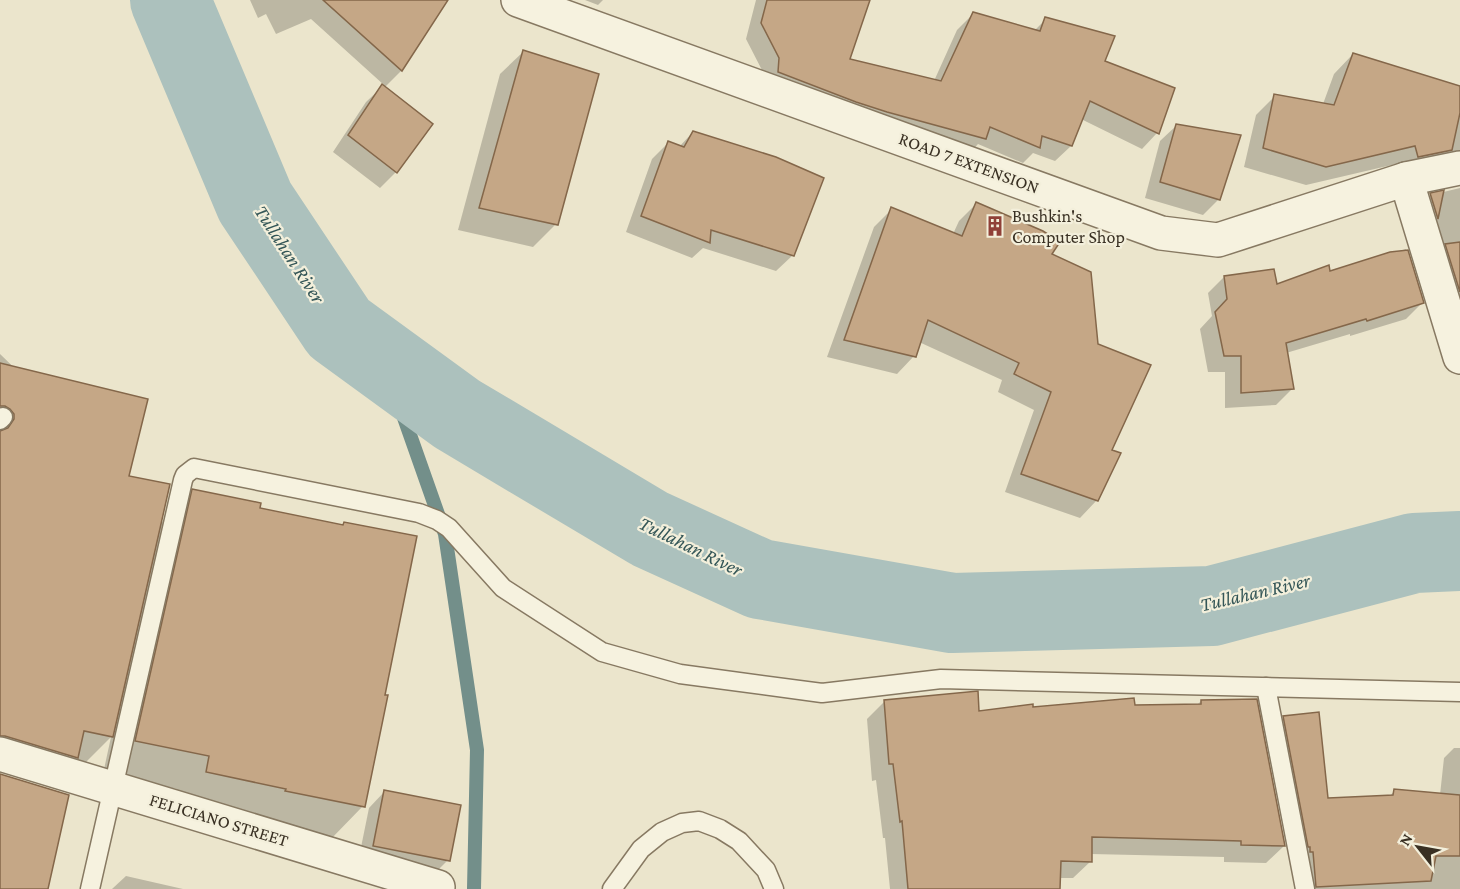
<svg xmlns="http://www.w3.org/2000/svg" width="1460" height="889" font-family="'Crimson Pro',serif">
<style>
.shadow{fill:#0003}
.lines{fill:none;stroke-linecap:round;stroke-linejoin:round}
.stream{stroke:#738f8a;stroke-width:14}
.river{stroke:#acc1bd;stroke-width:80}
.building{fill:#c5a786;stroke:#84674a;stroke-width:1.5}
.service-casing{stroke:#877962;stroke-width:21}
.minor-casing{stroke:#877962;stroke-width:36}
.service{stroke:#f6f2df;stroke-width:18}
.minor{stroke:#f6f2df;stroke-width:33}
.labels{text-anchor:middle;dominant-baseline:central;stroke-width:4.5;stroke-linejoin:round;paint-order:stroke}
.street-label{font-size:18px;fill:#393023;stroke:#f3efdb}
.poi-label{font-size:18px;fill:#393023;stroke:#f3efdb;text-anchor:start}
.water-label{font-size:20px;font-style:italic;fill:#345657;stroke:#f3efdb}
</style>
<rect width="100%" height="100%" fill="#ebe5cc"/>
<g class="shadow">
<path d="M 250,0 L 429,0 L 442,7 L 401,71 L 384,88 L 431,125 L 396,172 L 380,188 L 333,152 L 366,102 L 384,85 L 311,19 L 276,34 L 266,14 L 258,18 Z"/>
<path d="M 585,0 L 603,0 L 598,5 Z"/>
<path d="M 756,0 L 852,0 L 848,60 L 934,81 L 957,30 L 973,14 L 1034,31 L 1046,19 L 1103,61 L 1173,89 L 1157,133 L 1142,149 L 1081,119 L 1071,146 L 1055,161 L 1033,153 L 1023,163 L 978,144 L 969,154 L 764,74 L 746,39 Z"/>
<path d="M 523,52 L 556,224 L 533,247 L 458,230 L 500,74 Z"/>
<path d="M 1353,54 L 1460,88 L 1460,151 L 1441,169 L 1399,176 L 1396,164 L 1306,185 L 1244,167 L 1256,115 L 1275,96 L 1323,104 L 1334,74 Z"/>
<path d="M 1177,125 L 1219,199 L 1203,215 L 1145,198 L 1160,141 Z"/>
<path d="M 693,132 L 793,255 L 776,271 L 703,248 L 692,258 L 626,232 L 652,159 L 668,143 L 679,147 Z"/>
<path d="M 1460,188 L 1460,302 L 1423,203 L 1431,195 Z"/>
<path d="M 976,204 L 1050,254 L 1109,451 L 1097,500 L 1080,518 L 1005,492 L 1034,410 L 998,392 L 1002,380 L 919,342 L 914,356 L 897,374 L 827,357 L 874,227 L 892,209 L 953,234 L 959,221 Z"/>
<path d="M 1406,249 L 1422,303 L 1406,319 L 1350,336 L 1350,334 L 1286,353 L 1292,389 L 1276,405 L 1225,408 L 1225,372 L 1208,372 L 1200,329 L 1212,316 L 1208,293 L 1224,277 L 1275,286 L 1329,272 Z"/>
<path d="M 0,354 L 127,477 L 160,524 L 193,491 L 258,509 L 342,526 L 344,524 L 363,806 L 330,840 L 173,805 L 177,789 L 103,774 L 111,737 L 80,768 L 0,749 Z"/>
<path d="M 885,701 L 978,712 L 1032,709 L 1197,705 L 1201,701 L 1284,846 L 1266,863 L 1224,862 L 1224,857 L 1091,854 L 1091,861 L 1073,878 L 1059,878 L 1058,889 L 890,889 L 885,838 L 883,838 L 876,780 L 872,781 L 867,719 Z"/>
<path d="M 1284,717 L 1327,800 L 1388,797 L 1395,791 L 1440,795 L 1444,758 L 1454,748 L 1460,748 L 1460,889 L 1306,889 L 1274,727 Z"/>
<path d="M 385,791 L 448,860 L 432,876 L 358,862 L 369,808 Z"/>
<path d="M 126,876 L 183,889 L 112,889 Z"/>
</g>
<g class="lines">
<path class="stream" d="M 384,361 L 445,534 L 477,750 L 474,889"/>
<path class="river" d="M 170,0 L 255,202 L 339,328 L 457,414 L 650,529 L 760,579 L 952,613 L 1212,606 L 1414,553 L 1460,551"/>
</g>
<g class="building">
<path d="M 323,0 L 448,0 L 402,71 Z"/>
<path d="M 767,0 L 870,0 L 850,59 L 941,81 L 973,12 L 1040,31 L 1045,17 L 1115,36 L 1105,61 L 1175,88 L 1159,134 L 1090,101 L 1072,146 L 1042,136 L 1040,148 L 990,127 L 986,139 L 887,112 L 856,102 L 778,72 L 779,58 L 761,23 Z"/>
<path d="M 523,50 L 599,74 L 558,225 L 479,208 Z"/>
<path d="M 1353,53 L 1460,86 L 1460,113 L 1452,150 L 1418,157 L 1415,146 L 1326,167 L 1263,148 L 1274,94 L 1334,105 Z"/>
<path d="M 382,84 L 433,124 L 397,173 L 348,135 Z"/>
<path d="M 1176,124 L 1241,135 L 1220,200 L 1160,182 Z"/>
<path d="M 693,131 L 776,157 L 824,178 L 794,256 L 711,230 L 710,243 L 641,216 L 668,141 L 684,147 Z"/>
<path d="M 1444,190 L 1438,219 L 1430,193 Z"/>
<path d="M 976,202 L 1043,231 L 1060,242 L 1052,254 L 1091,272 L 1098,344 L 1151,365 L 1112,450 L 1121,453 L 1098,501 L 1021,474 L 1051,392 L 1014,374 L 1019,363 L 928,320 L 916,357 L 844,340 L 891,207 L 962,236 Z"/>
<path d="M 1460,242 L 1460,292 L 1445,244 Z"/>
<path d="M 1408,250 L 1424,303 L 1367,321 L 1366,319 L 1286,343 L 1294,389 L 1241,393 L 1241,356 L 1224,356 L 1215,312 L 1227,299 L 1224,276 L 1274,269 L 1277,284 L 1329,265 L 1330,271 L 1390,252 Z"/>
<path d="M 0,363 L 148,399 L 129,476 L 170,484 L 113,737 L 84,731 L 78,758 L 5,736 L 0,736 L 0,431 L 8,428 L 14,419 L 14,414 L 10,409 L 5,406 L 0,406 Z"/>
<path d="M 192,489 L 261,503 L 260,508 L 343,525 L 344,522 L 417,536 L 385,695 L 388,695 L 365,807 L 285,791 L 286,789 L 206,772 L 209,756 L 135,741 Z"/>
<path d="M 978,691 L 979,711 L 1033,704 L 1033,707 L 1134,698 L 1135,705 L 1201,704 L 1201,700 L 1257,699 L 1285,846 L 1241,845 L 1241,841 L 1092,837 L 1092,862 L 1061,861 L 1060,889 L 908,889 L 902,821 L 900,822 L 893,764 L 889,764 L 884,700 Z"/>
<path d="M 1319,712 L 1328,798 L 1393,795 L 1394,789 L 1460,795 L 1460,856 L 1436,856 L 1431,881 L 1316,887 L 1313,852 L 1310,852 L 1310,847 L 1308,847 L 1283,716 Z"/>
<path d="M 0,774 L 69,795 L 48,889 L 0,889 Z"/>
<path d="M 384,790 L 461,805 L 450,861 L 373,846 Z"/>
</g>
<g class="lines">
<g class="service-casing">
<g id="service">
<path d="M 0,420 L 3,417"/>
<path d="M 1266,687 L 1305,889"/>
<path d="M 90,889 L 183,480 L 185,475 L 194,468 L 419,513 L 437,520 L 449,528 L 503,588 L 602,652 L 680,674 L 822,693 L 941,679 L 1460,692"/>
<path d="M 612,889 L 641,849 L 662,832 L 682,823 L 699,821 L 720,829 L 739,841 L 766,870 L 774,889"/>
</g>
</g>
<g class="minor-casing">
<g id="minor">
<path d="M 518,0 L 1161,233 L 1218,240 L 1406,179 L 1460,168"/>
<path d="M 1406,179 L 1460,357"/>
<path d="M 0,754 L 438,887"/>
</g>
</g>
<use href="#service" class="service"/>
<use href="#minor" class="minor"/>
</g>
<defs>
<g id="building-bare" transform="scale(1.62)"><path d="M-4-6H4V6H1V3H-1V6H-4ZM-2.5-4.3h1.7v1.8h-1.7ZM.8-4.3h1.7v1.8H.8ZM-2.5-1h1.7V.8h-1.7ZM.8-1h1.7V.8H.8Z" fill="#904038" stroke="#f3efdb" stroke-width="2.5" paint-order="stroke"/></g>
</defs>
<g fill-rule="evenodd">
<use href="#building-bare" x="995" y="226"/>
</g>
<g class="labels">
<g class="street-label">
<text transform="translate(969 163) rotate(20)">ROAD 7 EXTENSION</text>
<text transform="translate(219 820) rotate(17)">FELICIANO STREET</text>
</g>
<g class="poi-label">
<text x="1012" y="216">Bushkin's<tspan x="1012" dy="21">Computer Shop</tspan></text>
</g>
<g class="water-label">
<text transform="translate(290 254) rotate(57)">Tullahan River</text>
<text transform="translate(691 546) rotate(26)">Tullahan River</text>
<text transform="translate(1255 592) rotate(-13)">Tullahan River</text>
</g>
</g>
<g transform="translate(1418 847) rotate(301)" stroke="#f3efdb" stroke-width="4.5" paint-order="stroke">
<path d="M0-4.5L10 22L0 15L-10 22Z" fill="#393023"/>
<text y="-9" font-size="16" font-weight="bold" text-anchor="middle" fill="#393023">N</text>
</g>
</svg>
